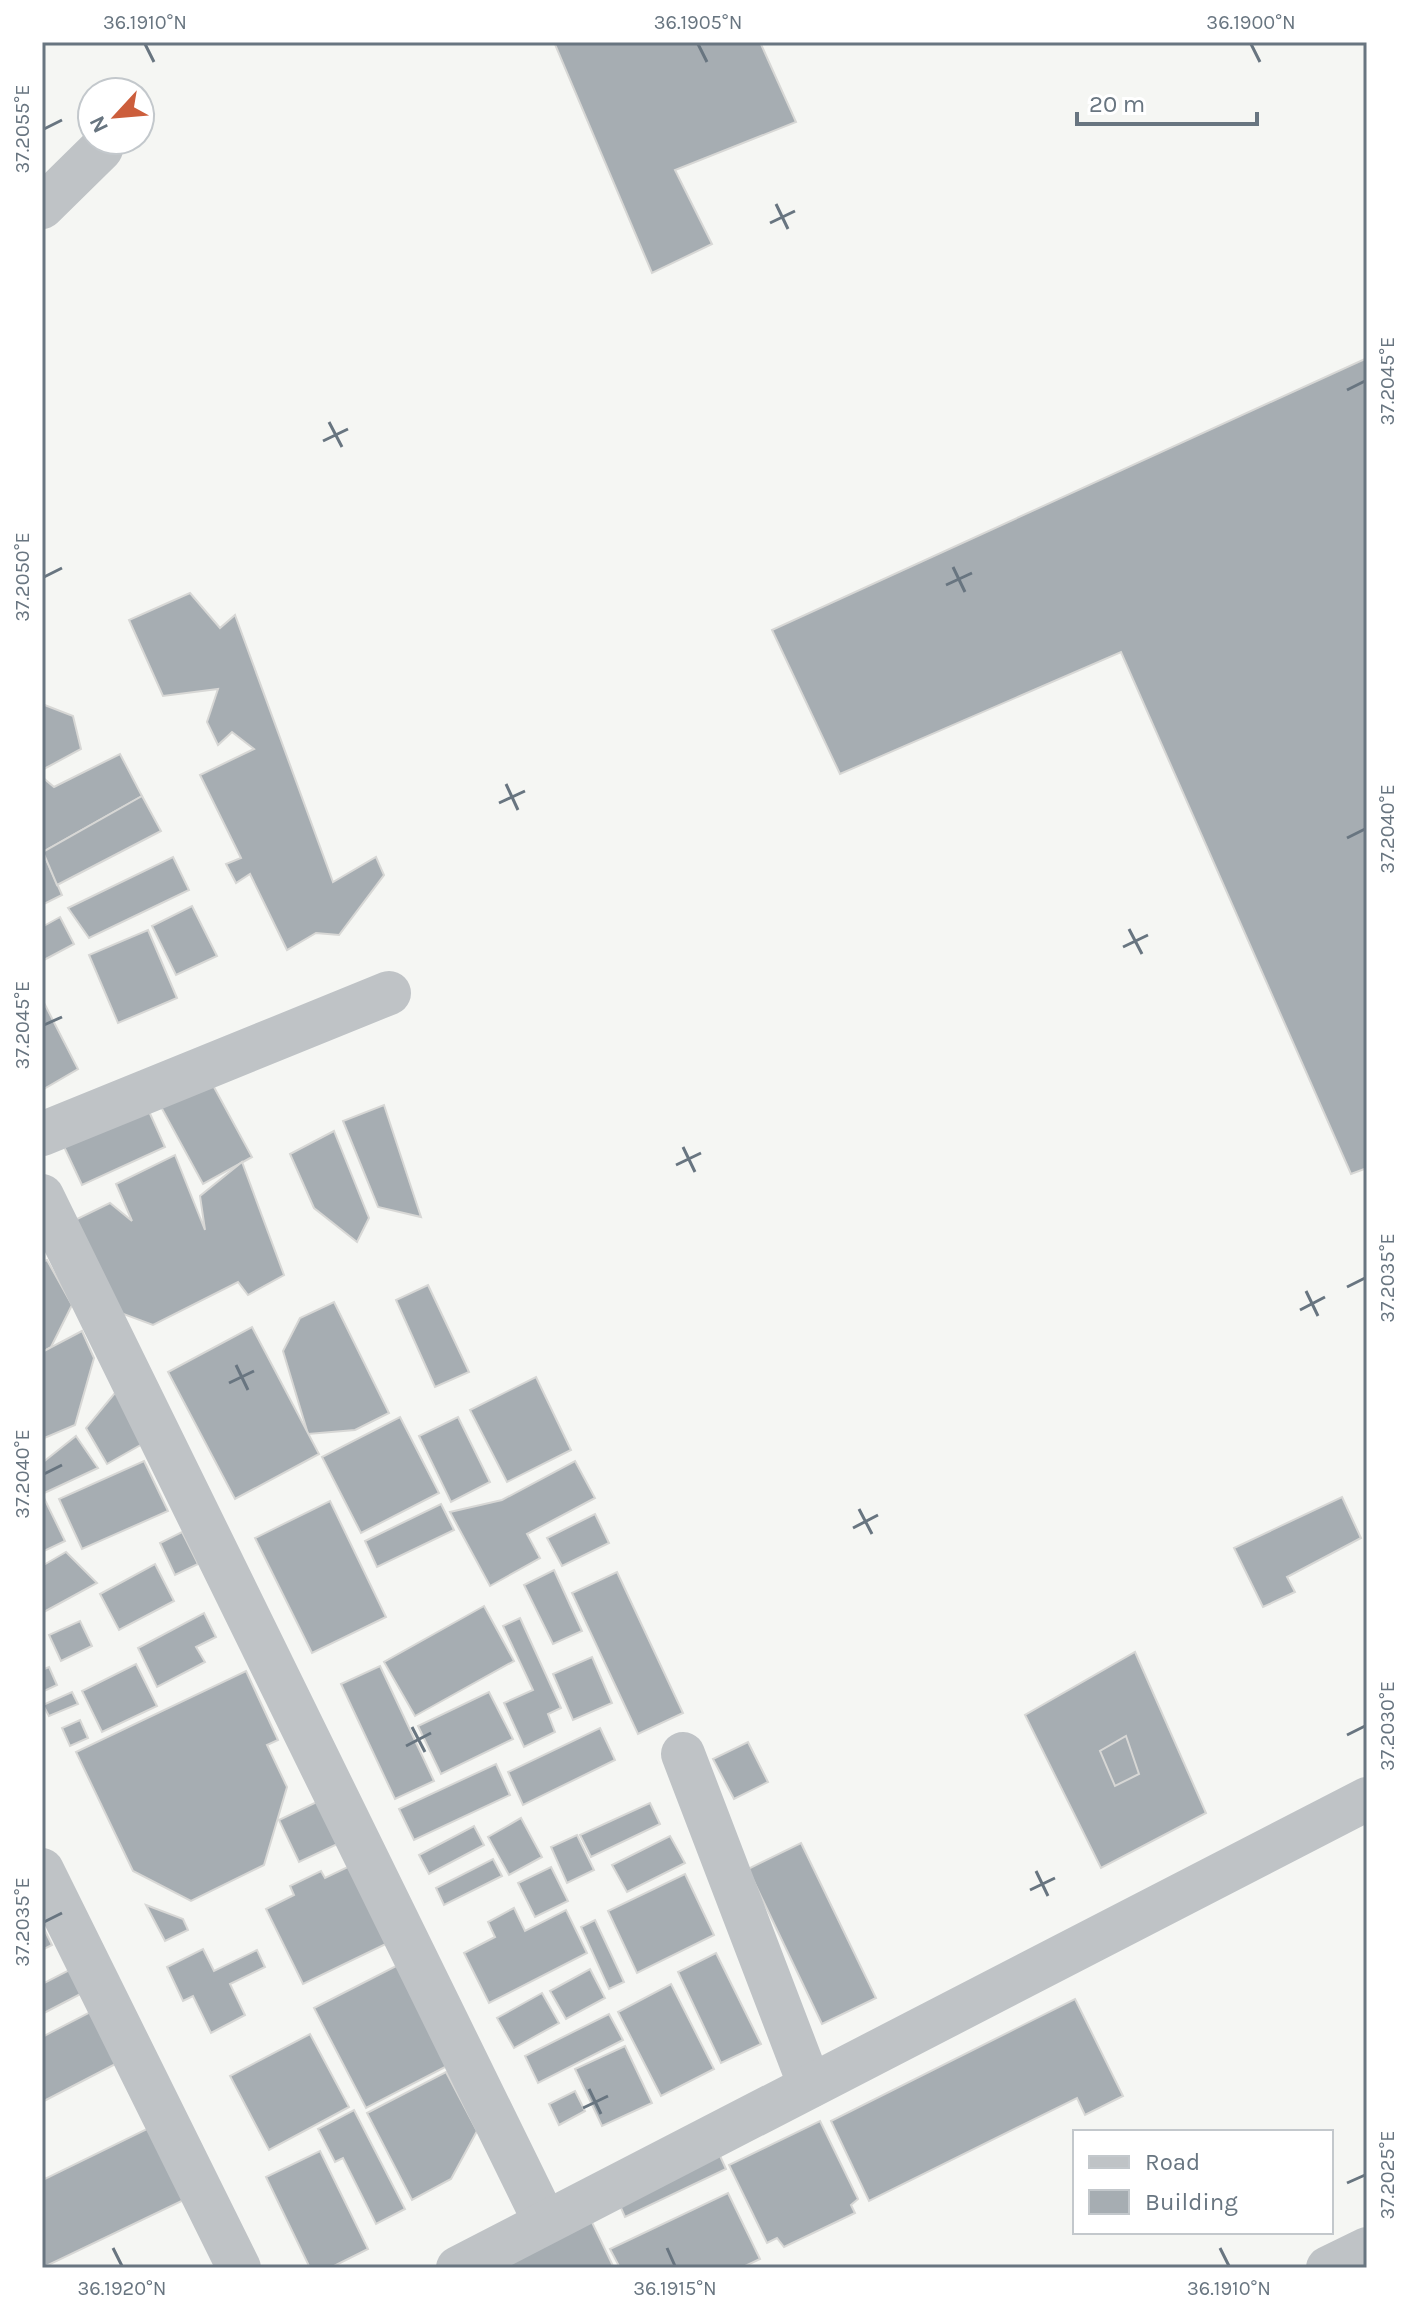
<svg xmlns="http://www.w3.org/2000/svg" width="1409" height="2310" font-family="Karla,sans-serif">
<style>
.building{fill:#a6adb2;stroke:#d7d7d5;stroke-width:2}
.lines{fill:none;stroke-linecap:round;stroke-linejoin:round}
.street{stroke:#bfc3c6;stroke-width:44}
.ticks{fill:none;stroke:#687580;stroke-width:3}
.neatline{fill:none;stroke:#687580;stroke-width:3}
.ticks-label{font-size:20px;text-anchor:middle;fill:#687580}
</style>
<rect width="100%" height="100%" fill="#f5f6f3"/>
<g class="building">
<path d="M 554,42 L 760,42 L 796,122 L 675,170 L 712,244 L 652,273 Z"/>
<path d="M 1367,358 L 1367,1168 L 1351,1174 L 1121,652 L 840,774 L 772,630 Z"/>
<path d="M 190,593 L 220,628 L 235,615 L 333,882 L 376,857 L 384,875 L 339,935 L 316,933 L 287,950 L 250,874 L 236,883 L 226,864 L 241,858 L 200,775 L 254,749 L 232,732 L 218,745 L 207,722 L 218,689 L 163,696 L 129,620 Z"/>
<path d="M 42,704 L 73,716 L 81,749 L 42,770 Z"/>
<path d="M 120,754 L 142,796 L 43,852 L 62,895 L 42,905 L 42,777 L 54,787 Z"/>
<path d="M 142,796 L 161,831 L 57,885 L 43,852 Z"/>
<path d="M 173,857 L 189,890 L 89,938 L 68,908 Z"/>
<path d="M 192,906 L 217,956 L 176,975 L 152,926 Z"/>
<path d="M 60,917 L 74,944 L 42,961 L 42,927 Z"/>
<path d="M 148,930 L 177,998 L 118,1023 L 89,955 Z"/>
<path d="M 42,999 L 78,1069 L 42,1090 Z"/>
<path d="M 209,1078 L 252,1157 L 203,1184 L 160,1105 Z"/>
<path d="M 143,1098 L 165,1147 L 82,1185 L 59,1136 Z"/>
<path d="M 384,1105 L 421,1217 L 378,1207 L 343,1121 Z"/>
<path d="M 334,1131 L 369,1218 L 357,1242 L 314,1208 L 290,1154 Z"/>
<path d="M 175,1155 L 205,1230 L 200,1196 L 242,1162 L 284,1275 L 248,1295 L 238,1282 L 153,1325 L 118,1312 L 75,1220 L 110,1203 L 132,1221 L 116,1184 Z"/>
<path d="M 47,1260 L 72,1305 L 51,1347 L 42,1352 L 42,1262 Z"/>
<path d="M 428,1285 L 469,1372 L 435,1387 L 396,1300 Z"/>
<path d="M 334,1302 L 389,1413 L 355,1430 L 308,1434 L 283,1351 L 300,1318 Z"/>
<path d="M 252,1327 L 319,1454 L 235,1499 L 168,1372 Z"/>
<path d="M 82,1331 L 94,1358 L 75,1425 L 42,1439 L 42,1352 Z"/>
<path d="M 536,1377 L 571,1450 L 507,1482 L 470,1410 Z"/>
<path d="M 119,1388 L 144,1443 L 107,1464 L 86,1428 Z"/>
<path d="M 400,1417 L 439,1493 L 361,1533 L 322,1457 Z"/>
<path d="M 458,1417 L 490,1482 L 451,1502 L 419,1436 Z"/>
<path d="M 76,1436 L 98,1468 L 42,1494 L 65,1541 L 42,1552 L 42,1463 Z"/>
<path d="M 144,1461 L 168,1511 L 82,1549 L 59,1499 Z"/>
<path d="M 575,1461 L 595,1498 L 527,1534 L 540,1558 L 490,1586 L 450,1512 L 502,1500 Z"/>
<path d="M 1342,1497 L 1361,1538 L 1287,1577 L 1295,1592 L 1263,1607 L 1234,1548 Z"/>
<path d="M 330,1501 L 386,1617 L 312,1653 L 255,1538 Z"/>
<path d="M 441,1504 L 454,1530 L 377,1567 L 365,1541 Z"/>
<path d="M 595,1514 L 609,1543 L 562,1566 L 547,1538 Z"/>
<path d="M 182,1532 L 198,1564 L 175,1575 L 160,1543 Z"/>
<path d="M 66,1552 L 97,1583 L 42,1613 L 42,1566 Z"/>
<path d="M 155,1564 L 174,1601 L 119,1630 L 100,1594 Z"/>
<path d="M 554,1570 L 582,1631 L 553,1644 L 524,1585 Z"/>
<path d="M 617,1572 L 683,1713 L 638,1734 L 572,1593 Z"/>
<path d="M 484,1606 L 514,1661 L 415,1716 L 384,1662 Z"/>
<path d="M 204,1613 L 216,1637 L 196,1647 L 205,1662 L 157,1687 L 138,1648 Z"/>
<path d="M 520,1618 L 561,1708 L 548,1714 L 555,1732 L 524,1747 L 504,1703 L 533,1690 L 503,1626 Z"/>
<path d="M 80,1621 L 92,1646 L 61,1661 L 49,1635 Z"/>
<path d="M 1135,1652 L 1206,1813 L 1101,1868 L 1025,1715 Z"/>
<path d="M 592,1657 L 612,1703 L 573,1720 L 553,1674 Z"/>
<path d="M 136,1664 L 157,1706 L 102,1732 L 82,1691 Z"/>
<path d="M 380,1666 L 434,1781 L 395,1799 L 341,1684 Z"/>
<path d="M 49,1667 L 57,1685 L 42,1692 L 42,1670 Z"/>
<path d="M 246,1671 L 278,1740 L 267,1745 L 287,1787 L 264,1865 L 191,1901 L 133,1871 L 76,1752 Z"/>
<path d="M 72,1692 L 78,1704 L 49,1716 L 43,1705 Z"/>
<path d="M 489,1692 L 513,1739 L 441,1774 L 418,1726 Z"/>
<path d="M 80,1720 L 88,1738 L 70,1746 L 62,1728 Z"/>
<path d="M 600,1728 L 615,1760 L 523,1805 L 508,1772 Z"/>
<path d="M 1126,1736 L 1139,1774 L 1115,1786 L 1100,1751 Z"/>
<path d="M 748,1742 L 768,1782 L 734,1799 L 713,1759 Z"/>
<path d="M 496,1764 L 510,1795 L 414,1840 L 399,1809 Z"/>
<path d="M 325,1798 L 346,1840 L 299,1862 L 279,1820 Z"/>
<path d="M 650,1803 L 660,1824 L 591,1857 L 580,1835 Z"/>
<path d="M 521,1818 L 542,1857 L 509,1875 L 488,1837 Z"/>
<path d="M 474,1826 L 484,1845 L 429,1874 L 419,1855 Z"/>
<path d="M 577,1835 L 594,1870 L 567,1883 L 551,1847 Z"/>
<path d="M 670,1836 L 685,1863 L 627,1892 L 612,1865 Z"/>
<path d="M 801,1843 L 876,1998 L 822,2024 L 748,1869 Z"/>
<path d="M 493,1859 L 502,1876 L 444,1905 L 436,1888 Z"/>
<path d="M 354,1864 L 392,1941 L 303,1984 L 266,1909 L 294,1895 L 290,1886 L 321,1871 L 325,1878 Z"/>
<path d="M 551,1867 L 568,1901 L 535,1917 L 518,1883 Z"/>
<path d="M 685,1874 L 714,1935 L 637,1973 L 608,1911 Z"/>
<path d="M 146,1905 L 183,1919 L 188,1930 L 165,1941 Z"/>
<path d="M 514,1908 L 525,1931 L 566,1910 L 587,1953 L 489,2003 L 464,1953 L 495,1937 L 488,1922 Z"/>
<path d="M 595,1920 L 624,1982 L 609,1989 L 581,1927 Z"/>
<path d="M 42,1925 L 52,1945 L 42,1950 Z"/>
<path d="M 203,1949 L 214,1971 L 257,1950 L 265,1967 L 230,1984 L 245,2015 L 211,2033 L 193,1996 L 183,2001 L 167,1967 Z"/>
<path d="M 716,1953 L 761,2044 L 721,2063 L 678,1972 Z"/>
<path d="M 79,1965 L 92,1988 L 42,2014 L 42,1984 Z"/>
<path d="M 398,1965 L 449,2065 L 366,2108 L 314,2008 Z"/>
<path d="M 590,1969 L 605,1998 L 566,2019 L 550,1991 Z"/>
<path d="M 671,1984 L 714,2069 L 661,2096 L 618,2012 Z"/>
<path d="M 542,1993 L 559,2023 L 514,2048 L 497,2018 Z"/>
<path d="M 1075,1999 L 1123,2096 L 1085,2115 L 1077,2098 L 869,2201 L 831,2121 Z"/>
<path d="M 100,2007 L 127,2058 L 42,2102 L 42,2037 Z"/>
<path d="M 609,2014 L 623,2040 L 538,2083 L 525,2056 Z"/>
<path d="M 310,2034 L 349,2107 L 269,2150 L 230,2076 Z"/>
<path d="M 625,2046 L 652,2103 L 602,2126 L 575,2069 Z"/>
<path d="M 446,2072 L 477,2131 L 451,2179 L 412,2200 L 367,2113 Z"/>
<path d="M 575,2091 L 585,2111 L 559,2125 L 549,2104 Z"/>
<path d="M 354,2110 L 405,2209 L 376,2224 L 343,2158 L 335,2162 L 318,2129 Z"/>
<path d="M 820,2121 L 858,2199 L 851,2205 L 855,2213 L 784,2247 L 777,2238 L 767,2243 L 729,2165 Z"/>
<path d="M 155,2125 L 190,2197 L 42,2268 L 42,2172 L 45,2179 Z"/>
<path d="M 715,2145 L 726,2169 L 625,2217 L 614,2192 Z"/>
<path d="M 320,2151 L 368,2249 L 330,2268 L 310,2268 L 266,2177 Z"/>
<path d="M 728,2193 L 760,2259 L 741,2268 L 620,2268 L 610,2249 Z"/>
<path d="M 587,2212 L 614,2268 L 487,2268 Z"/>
</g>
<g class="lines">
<g class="street">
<path d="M 42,207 L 101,149"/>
<path d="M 42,1134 L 389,993"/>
<path d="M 42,1196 L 545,2222"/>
<path d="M 683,1754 L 810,2086"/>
<path d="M 42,1870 L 239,2268"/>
<path d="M 458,2268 L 1367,1799"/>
<path d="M 1328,2268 L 1367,2249"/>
</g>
</g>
<path class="ticks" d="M 145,44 L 154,62M 698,44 L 707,62M 1251,44 L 1260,62M 44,129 L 62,120M 776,204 L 788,229M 770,223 L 795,211M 1347,390 L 1365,381M 329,422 L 342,447M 323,441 L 348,429M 953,567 L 965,592M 44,577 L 62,568M 946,585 L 972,573M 506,784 L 518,810M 499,803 L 525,791M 1347,838 L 1365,829M 1129,929 L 1142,954M 1123,947 L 1148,935M 44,1025 L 62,1017M 683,1147 L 695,1172M 676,1165 L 701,1153M 1347,1287 L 1365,1278M 1306,1291 L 1318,1316M 1300,1310 L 1325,1297M 236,1365 L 248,1390M 229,1383 L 254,1371M 44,1474 L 62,1465M 859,1509 L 872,1534M 853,1528 L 878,1515M 412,1727 L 425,1752M 1347,1735 L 1365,1726M 406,1746 L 431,1733M 1036,1871 L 1048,1896M 1030,1890 L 1055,1878M 44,1922 L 62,1913M 589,2089 L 601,2114M 583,2108 L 608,2096M 1347,2183 L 1365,2175M 113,2248 L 122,2266M 667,2248 L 675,2266M 1220,2248 L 1229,2266"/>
<rect width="1409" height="2310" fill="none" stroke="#ffffff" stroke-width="88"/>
<rect x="1073" y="2130" width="260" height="104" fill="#ffffff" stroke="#c3c8cc" stroke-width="2"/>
<rect x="1089" y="2156" width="40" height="12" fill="#bfc3c6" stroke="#c3c8cc" stroke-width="2"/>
<text x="1145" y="2170" font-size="24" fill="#687580">Road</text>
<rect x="1089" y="2190" width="40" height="24" fill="#a6adb2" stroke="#c3c8cc" stroke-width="2"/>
<text x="1145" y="2210" font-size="24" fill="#687580">Building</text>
<g transform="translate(116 116) rotate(244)"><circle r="38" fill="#ffffff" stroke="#c3c8cc" stroke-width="2"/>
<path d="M0-6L14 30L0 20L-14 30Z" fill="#cc5e3c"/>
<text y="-12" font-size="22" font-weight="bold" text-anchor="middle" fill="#687580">N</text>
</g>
<path d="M1077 112v12h180v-12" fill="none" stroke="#687580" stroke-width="4"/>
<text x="1089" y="112" font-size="24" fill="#687580" stroke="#ffffff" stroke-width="6" paint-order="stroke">20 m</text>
<rect x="44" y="44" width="1321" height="2222" class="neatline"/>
<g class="ticks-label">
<text x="145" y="29">36.1910°N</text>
<text x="698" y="29">36.1905°N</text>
<text x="1251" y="29">36.1900°N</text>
<text transform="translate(22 129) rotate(-90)" y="7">37.2055°E</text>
<text transform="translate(1387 381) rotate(-90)" y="7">37.2045°E</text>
<text transform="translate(22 577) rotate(-90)" y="7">37.2050°E</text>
<text transform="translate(1387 829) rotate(-90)" y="7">37.2040°E</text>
<text transform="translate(22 1025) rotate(-90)" y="7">37.2045°E</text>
<text transform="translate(1387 1278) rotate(-90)" y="7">37.2035°E</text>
<text transform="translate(22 1474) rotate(-90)" y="7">37.2040°E</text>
<text transform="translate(1387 1726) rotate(-90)" y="7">37.2030°E</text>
<text transform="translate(22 1922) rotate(-90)" y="7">37.2035°E</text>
<text transform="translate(1387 2175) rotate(-90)" y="7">37.2025°E</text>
<text x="122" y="2295">36.1920°N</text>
<text x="675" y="2295">36.1915°N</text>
<text x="1229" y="2295">36.1910°N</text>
</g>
</svg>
